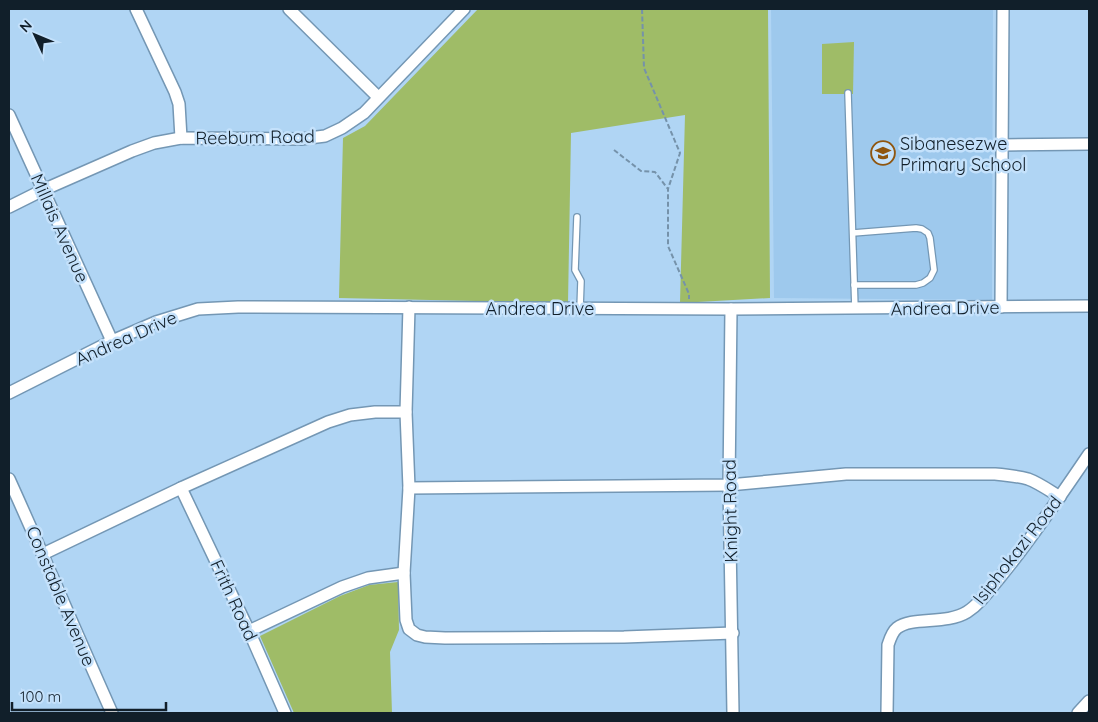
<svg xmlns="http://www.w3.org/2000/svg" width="1098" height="722" font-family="Quicksand,sans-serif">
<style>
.built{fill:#9ec9ed}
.green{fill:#9fbc67}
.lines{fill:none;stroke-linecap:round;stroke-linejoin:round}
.lane-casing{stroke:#7497b4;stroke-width:8}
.street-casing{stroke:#7497b4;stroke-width:14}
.path{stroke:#7592aa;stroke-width:2;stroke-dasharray:5 2.5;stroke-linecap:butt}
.lane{stroke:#fff;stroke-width:5.5}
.street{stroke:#fff;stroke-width:11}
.labels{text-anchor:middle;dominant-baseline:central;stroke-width:5;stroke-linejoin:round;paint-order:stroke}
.street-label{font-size:18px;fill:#111f2a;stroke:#c4e1fb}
.poi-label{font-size:18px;fill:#111f2a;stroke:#c4e1fb;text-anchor:start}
</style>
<rect width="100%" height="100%" fill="#b0d5f4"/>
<path class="built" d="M 771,9 L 993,9 L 992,300 L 774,298 Z"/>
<g class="green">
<path d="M 478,9 L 768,9 L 770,298 L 680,303 L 685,115 L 571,133 L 568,303 L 339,298 L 343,138 L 365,126 Z"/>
<path d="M 854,42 L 853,94 L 822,94 L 822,44 Z"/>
<path d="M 398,582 L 399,630 L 390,652 L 392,713 L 294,713 L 260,636 L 340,596 L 369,585 Z"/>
</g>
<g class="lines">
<g class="lane-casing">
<g id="lane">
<path d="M 848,93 L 855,309"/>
<path d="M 577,217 L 575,270 L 581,281 L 580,309"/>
<path d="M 853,233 L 916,228 L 922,229 L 928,233 L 930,238 L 934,270 L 930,278 L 923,283 L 916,285 L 854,285"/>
</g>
</g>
<g class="street-casing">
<g id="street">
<path d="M 136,9 L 175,92 L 179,104 L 181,138"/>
<path d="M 289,9 L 378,97"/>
<path d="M 9,115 L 112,341"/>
<path d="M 1002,145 L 1089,144"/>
<path d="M 9,207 L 43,190 L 132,151 L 154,143 L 181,138 L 301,139 L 325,136 L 342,128 L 364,113 L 464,9"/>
<path d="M 409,307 L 406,412 L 409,488 L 404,573 L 406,620 L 409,629 L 417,635 L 425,637 L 445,638 L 624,637 L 733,633"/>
<path d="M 1001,307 L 1003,9"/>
<path d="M 731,309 L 729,485 L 733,713"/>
<path d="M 9,393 L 112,341 L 156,322 L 198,309 L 238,307 L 731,309 L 1089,306"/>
<path d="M 9,479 C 44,556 77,635 112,713"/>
<path d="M 181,488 L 249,631 L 285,713"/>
<path d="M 409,488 L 729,485 L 846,474 L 995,474 C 1006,475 1017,476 1028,479 C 1039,483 1050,491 1060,497"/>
<path d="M 43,554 L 181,488 L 328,422 L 350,415 L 375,412 L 406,412"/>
<path d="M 249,631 L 342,587 L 368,578 L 404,573"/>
<path d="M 887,713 L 888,645 C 890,639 892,632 897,628 C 912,616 946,625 967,612 C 981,603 991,588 1001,576 C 1033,537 1061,495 1089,454"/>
<path d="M 1078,713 L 1089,701"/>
</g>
</g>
<g class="path">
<path d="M 642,9 L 644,68 L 680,153 L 668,189"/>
<path d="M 614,150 L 641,171 L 655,172 L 668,189 L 668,246 L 689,294 L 689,299"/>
</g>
<use href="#lane" class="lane"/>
<use href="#street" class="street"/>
</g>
<defs>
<g id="school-ring" transform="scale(1.25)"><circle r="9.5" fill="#c4e1fb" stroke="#8f5610" stroke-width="1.5"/><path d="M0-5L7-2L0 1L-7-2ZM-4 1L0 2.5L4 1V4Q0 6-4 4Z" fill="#8f5610"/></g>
</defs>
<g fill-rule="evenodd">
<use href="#school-ring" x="883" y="153"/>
</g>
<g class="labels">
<g class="street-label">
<text transform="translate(255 137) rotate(-1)">Reebum Road</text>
<text transform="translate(60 228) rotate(66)">Millais Avenue</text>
<text x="540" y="308">Andrea Drive</text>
<text transform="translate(945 308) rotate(-1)">Andrea Drive</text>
<text transform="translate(126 338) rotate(-24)">Andrea Drive</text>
<text transform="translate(730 511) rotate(-91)">Knight Road</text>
<text transform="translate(1017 550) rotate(-52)">Isiphokazi Road</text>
<text transform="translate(61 596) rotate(67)">Constable Avenue</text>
<text transform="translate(234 600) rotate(65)">Frith Road</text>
</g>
<g class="poi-label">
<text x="900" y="143">Sibanesezwe<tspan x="900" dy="21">Primary School</tspan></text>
</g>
</g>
<rect width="1098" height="722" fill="none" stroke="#111f2a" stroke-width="20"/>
<g transform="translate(35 35) rotate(314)" stroke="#c4e1fb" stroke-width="4" paint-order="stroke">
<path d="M0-4L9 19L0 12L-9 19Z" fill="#111f2a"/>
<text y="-8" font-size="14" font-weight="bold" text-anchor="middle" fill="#111f2a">N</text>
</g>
<path d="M12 702v8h154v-8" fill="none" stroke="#111f2a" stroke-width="2.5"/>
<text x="20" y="702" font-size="15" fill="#111f2a" stroke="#c4e1fb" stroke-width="4" paint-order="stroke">100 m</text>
</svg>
